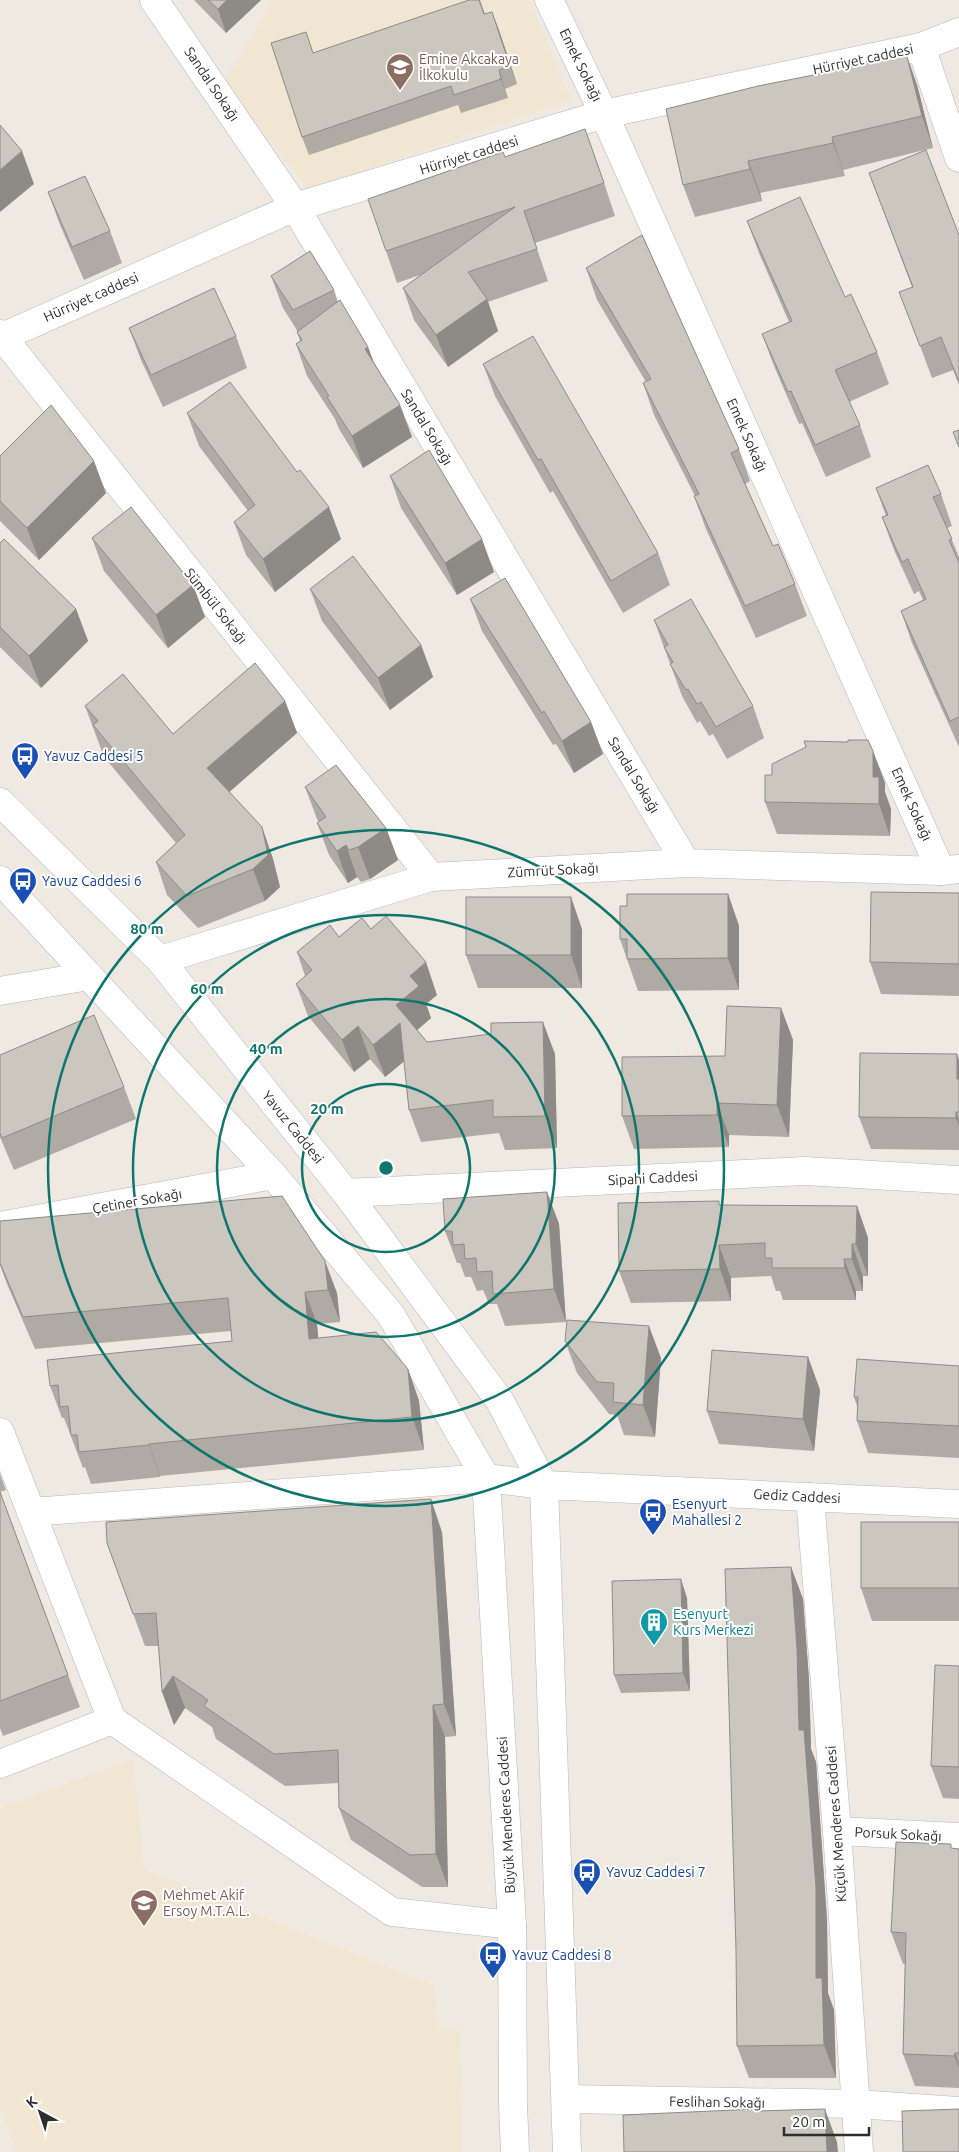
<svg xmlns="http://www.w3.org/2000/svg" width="959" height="2152" font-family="Ubuntu,sans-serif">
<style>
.education{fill:#f0e6d1}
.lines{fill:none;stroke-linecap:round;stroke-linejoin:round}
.minor-casing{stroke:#b4b7c1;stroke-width:29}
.minor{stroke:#fff;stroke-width:28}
.wall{fill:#afaba4}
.shaded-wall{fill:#8e8b86}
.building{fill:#cbc7bf;stroke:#8e8b86}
.ring{fill:none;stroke:#0f766e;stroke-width:2.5}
.labels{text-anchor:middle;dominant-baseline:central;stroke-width:4;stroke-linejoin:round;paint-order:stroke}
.education-label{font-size:14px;fill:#785e54;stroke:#fff;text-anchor:start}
.street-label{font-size:14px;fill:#2e2e2e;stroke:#fff}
.transit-label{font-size:14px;fill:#164399;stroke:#fff;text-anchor:start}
.culture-label{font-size:14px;fill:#0d838f;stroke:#fff;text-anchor:start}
.centre{fill:#0f766e;stroke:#fff;stroke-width:2.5}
.ring-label{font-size:15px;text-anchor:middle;font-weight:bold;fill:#0f766e;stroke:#fff;stroke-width:4;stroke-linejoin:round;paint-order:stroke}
</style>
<rect width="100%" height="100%" fill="#efe9e1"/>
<g class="education">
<path d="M 274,0 L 530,0 L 571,101 L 308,189 L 224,81 Z"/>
<path d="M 133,1759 L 144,1869 L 434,1985 L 438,2029 L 460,2030 L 462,2152 L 17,2152 L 0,2107 L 0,1808 Z"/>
</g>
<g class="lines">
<g class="minor-casing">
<g id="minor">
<path d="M 154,0 L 295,207 L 686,863"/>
<path d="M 549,0 L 604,114 L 941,871"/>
<path d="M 921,47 L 959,158"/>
<path d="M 0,334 L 431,877"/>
<path d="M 0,338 L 295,207 L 604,114 L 921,47 L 959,32"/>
<path d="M 0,802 L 160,960 L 346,1193 L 500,1401 L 544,1485 L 567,2152"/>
<path d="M 0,880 L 273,1175 L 391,1315 L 486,1478 L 512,1925 L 513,2104 L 515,2152"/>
<path d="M 160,960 L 431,877 L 686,863 L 941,871 L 958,869"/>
<path d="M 0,991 L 89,976"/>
<path d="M 346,1193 L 805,1171 L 959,1180"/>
<path d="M 0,1226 L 273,1175"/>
<path d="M 0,1432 L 112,1720"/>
<path d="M 810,1497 L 837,1831 L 859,2152"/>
<path d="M 31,1512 L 486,1478 L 544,1485 L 959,1504"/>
<path d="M 0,1764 L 112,1720 L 392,1912 L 512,1925"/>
<path d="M 837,1831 L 959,1837"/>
<path d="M 566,2099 L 857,2104 L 959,2111"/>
</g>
</g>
<use href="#minor" class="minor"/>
</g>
<g class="wall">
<path d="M 194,0 L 261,0 L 226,33 Z"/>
<path d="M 480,0 L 485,14 L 492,12 L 517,84 L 505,89 L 508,98 L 461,113 L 458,105 L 309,155 L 302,137 L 313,53 Z"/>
<path d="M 917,85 L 933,148 L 843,170 L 845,176 L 760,193 L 762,201 L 695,217 L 683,185 Z"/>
<path d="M 505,157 L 596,161 L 615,216 L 535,243 L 548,281 L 488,302 L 498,331 L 448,367 L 414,320 L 403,288 L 420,275 L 397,283 L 386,251 Z"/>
<path d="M 869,173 L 959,235 L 959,385 L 953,370 L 932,378 L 900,292 L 912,287 Z"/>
<path d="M 48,192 L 110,231 L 122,263 L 84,280 L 60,225 Z"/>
<path d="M 747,221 L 845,297 L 877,352 L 889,384 L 849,402 L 860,425 L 871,457 L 826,477 L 802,423 L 799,424 L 774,366 L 762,334 L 789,322 L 759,253 Z"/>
<path d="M 586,268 L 739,449 L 750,481 L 745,484 L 773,546 L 795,584 L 807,616 L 756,638 L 706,529 L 694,496 L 695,496 L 654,415 L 643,383 L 646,382 L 597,300 Z"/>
<path d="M 271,276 L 334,290 L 338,302 L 368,347 L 373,361 L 400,405 L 412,437 L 363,468 L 339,429 L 335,419 L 307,376 L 296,344 L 300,341 L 297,332 L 298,332 L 283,308 Z"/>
<path d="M 129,328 L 236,336 L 247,368 L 163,407 L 141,360 Z"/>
<path d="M 483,364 L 658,553 L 670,585 L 623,613 L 553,491 L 550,493 L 495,396 Z"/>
<path d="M 187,413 L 297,472 L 341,539 L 275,592 L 246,555 L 234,522 L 248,511 L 199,446 Z"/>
<path d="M 0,456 L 106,493 L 39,560 L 0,521 Z"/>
<path d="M 390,476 L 494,572 L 457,595 L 401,508 Z"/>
<path d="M 876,488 L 941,494 L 952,526 L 947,528 L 959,557 L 959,747 L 912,643 L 901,611 L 923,600 L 919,591 L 914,594 L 894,550 L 882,517 L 886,516 Z"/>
<path d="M 92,538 L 193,585 L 205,617 L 168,648 L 104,571 Z"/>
<path d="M 0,543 L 76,609 L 88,641 L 41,688 L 0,647 Z"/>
<path d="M 310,589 L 421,645 L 433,677 L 390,710 L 322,621 Z"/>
<path d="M 470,599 L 591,722 L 603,754 L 574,773 L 556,744 L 553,745 L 482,631 Z"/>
<path d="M 654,620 L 753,706 L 764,738 L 727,759 L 713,734 L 709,736 L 700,721 L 697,723 L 682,696 Z"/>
<path d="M 285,701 L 297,733 L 229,792 L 262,827 L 273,859 L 280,887 L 265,901 L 198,928 L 167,895 L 156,862 L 176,843 L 104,757 L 85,706 L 173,734 Z"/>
<path d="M 804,741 L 873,751 L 885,783 L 885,792 L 891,809 L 890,836 L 777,834 L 765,802 L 806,747 Z"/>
<path d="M 305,787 L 386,828 L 398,860 L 370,879 L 361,882 L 357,877 L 348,883 L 329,855 L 317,823 L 319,822 L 317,819 Z"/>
<path d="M 959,893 L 959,996 L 881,994 L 870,962 Z"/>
<path d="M 728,894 L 739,926 L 739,990 L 638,991 L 620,939 L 627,906 Z"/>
<path d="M 371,929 L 437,995 L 426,1004 L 431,1018 L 417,1030 L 427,1042 L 555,1054 L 557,1148 L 505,1150 L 499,1133 L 421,1142 L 409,1110 L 404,1061 L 385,1077 L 370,1059 L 354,1072 L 308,1016 L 296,984 L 305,976 L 297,952 L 339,937 Z"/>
<path d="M 582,929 L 582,988 L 478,988 L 466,955 Z"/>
<path d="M 781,1008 L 793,1040 L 789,1137 L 729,1135 L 729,1147 L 634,1149 L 622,1116 L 725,1056 Z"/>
<path d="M 0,1055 L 124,1087 L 136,1119 L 14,1170 L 0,1137 Z"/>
<path d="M 959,1060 L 959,1150 L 871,1149 L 859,1117 Z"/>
<path d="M 547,1192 L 559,1224 L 566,1322 L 505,1326 L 497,1304 L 489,1304 L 483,1290 L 477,1291 L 471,1277 L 465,1277 L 460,1263 L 457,1263 L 445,1231 Z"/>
<path d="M 282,1196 L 337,1293 L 340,1322 L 317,1324 L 318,1338 L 408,1369 L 419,1401 L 424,1450 L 160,1476 L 160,1477 L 91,1484 L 85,1467 L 83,1468 L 64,1418 L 62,1418 L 50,1386 L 232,1341 L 231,1331 L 35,1349 L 7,1284 L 0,1265 L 0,1221 Z"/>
<path d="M 720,1205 L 857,1206 L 868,1238 L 868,1276 L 863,1276 L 863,1291 L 856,1291 L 856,1300 L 783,1300 L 780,1291 L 776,1291 L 771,1276 L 731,1278 L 731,1301 L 631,1303 L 619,1271 Z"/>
<path d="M 565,1341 L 661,1358 L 655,1437 L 624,1435 L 617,1415 L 609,1414 L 577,1373 Z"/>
<path d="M 808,1357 L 820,1390 L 814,1451 L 719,1444 L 707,1411 Z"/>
<path d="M 959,1366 L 959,1458 L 868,1453 L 857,1421 L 857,1406 L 854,1397 Z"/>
<path d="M 0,1474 L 6,1490 L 0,1492 L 80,1707 L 3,1736 L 0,1728 Z"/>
<path d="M 959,1522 L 959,1621 L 872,1621 L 861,1588 Z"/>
<path d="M 442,1532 L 456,1736 L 445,1737 L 448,1887 L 422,1887 L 351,1840 L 339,1808 L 339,1783 L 285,1786 L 216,1739 L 212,1727 L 185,1708 L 174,1725 L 159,1646 L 145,1646 L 107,1543 Z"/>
<path d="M 791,1567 L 803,1599 L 809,1680 L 811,1749 L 816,1762 L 827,1920 L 828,1993 L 834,2010 L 836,2078 L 749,2078 L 737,2046 Z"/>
<path d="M 687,1598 L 690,1691 L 621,1693 L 614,1675 Z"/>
<path d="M 959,1666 L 959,1799 L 943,1798 L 931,1766 Z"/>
<path d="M 952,1848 L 959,1849 L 959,2088 L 915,2086 L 903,2054 L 905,1964 L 903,1964 L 891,1932 Z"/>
</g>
<g class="shaded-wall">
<path d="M 227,0 L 261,0 L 226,33 L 218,9 Z"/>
<path d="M 492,12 L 499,30 L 517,84 L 510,66 Z"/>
<path d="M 906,53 L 917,85 L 933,148 L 922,116 Z"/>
<path d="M 499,70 L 505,89 L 508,98 L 501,79 Z"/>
<path d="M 585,129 L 596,161 L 615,216 L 604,183 Z"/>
<path d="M 832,137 L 845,176 L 833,143 Z"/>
<path d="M 22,151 L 34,184 L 0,212 L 0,170 Z"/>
<path d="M 748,161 L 760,193 L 762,201 L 750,169 Z"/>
<path d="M 487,299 L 498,331 L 448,367 L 436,335 Z"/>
<path d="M 368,347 L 380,379 L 365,349 Z"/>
<path d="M 400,405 L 412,437 L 363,468 L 352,436 Z"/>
<path d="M 94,461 L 106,493 L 39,560 L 27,528 Z"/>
<path d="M 329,507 L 341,539 L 275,592 L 263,559 Z"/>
<path d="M 482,539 L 494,572 L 457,595 L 445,563 Z"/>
<path d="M 193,585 L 205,617 L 168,648 L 156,615 Z"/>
<path d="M 76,609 L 88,641 L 41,688 L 29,656 Z"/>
<path d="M 421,645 L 433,677 L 390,710 L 378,678 Z"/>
<path d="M 285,701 L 297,733 L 219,801 L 207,768 Z"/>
<path d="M 591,722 L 603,754 L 574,773 L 562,741 Z"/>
<path d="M 873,751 L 885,783 L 885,792 L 891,809 L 890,836 L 879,804 L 873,777 Z"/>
<path d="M 262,827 L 273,859 L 280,887 L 265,901 L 253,869 Z"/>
<path d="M 386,828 L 398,860 L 370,879 L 358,847 Z"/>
<path d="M 346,845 L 357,877 L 348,883 L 337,851 Z"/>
<path d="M 728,894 L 739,926 L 739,990 L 728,958 Z"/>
<path d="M 571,897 L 582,929 L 582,988 L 571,955 Z"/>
<path d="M 426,962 L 437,995 L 426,1004 L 431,1018 L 408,1038 L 396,1005 L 410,976 Z"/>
<path d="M 781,1008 L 793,1040 L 789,1137 L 777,1105 Z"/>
<path d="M 543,1022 L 555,1054 L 557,1148 L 545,1116 Z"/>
<path d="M 400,1023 L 412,1055 L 385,1077 L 373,1045 Z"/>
<path d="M 358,1026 L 370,1059 L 354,1072 L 342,1040 Z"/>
<path d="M 957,1054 L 959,1060 L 959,1086 L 957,1079 Z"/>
<path d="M 717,1103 L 729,1135 L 729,1147 L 717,1115 Z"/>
<path d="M 956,1112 L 959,1120 L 959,1126 L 956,1118 Z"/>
<path d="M 547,1192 L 559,1224 L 566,1322 L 554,1289 Z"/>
<path d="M 857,1206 L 868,1238 L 868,1276 L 856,1244 Z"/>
<path d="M 852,1244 L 863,1276 L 863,1291 L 852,1259 Z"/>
<path d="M 719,1245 L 731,1278 L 731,1301 L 720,1269 Z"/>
<path d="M 844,1259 L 856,1291 L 856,1300 L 845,1268 Z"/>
<path d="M 325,1261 L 337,1293 L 340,1322 L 328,1290 Z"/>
<path d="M 305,1292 L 317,1324 L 321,1371 L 309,1339 Z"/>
<path d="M 649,1326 L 661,1358 L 655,1437 L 643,1405 Z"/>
<path d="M 808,1357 L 820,1390 L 814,1451 L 803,1419 Z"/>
<path d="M 408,1369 L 419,1401 L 424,1450 L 412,1417 Z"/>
<path d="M 149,1444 L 160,1476 L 160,1477 L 149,1445 Z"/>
<path d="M 431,1499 L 442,1532 L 456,1736 L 444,1704 Z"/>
<path d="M 791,1567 L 803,1599 L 809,1680 L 811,1749 L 816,1762 L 827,1920 L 828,1993 L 834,2010 L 836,2078 L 824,2045 L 816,1978 L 799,1730 Z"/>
<path d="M 681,1579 L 687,1598 L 690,1691 L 683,1673 Z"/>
<path d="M 173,1676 L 185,1708 L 174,1725 L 162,1692 Z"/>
<path d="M 433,1705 L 445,1737 L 448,1887 L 436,1854 Z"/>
<path d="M 955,2053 L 959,2065 L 959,2068 L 954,2056 Z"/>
<path d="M 825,2109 L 837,2142 L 838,2152 L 827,2152 Z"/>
</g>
<g class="building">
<path d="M 208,0 L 227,0 L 218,9 Z"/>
<path d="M 469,0 L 479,0 L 484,14 L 492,12 L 510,66 L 499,70 L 501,79 L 454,95 L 451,86 L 302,137 L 271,43 L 306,32 L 313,53 Z"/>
<path d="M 906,53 L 922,116 L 832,137 L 833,143 L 748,161 L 750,169 L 683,185 L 666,109 L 758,86 L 839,70 L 839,68 Z"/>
<path d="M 0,125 L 22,151 L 0,170 Z"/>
<path d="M 585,129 L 604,183 L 524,211 L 537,249 L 468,272 L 487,299 L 436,335 L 403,288 L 515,207 L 386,251 L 368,199 L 503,152 L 505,157 Z"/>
<path d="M 926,150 L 959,235 L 959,382 L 941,337 L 920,346 L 899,292 L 913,287 L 869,173 Z"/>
<path d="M 85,176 L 110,231 L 72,247 L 48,192 Z"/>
<path d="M 800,197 L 845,297 L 851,294 L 877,352 L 835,370 L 860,425 L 815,445 L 791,391 L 788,392 L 762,334 L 792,321 L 747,221 Z"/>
<path d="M 642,235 L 739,449 L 731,453 L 773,546 L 778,544 L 795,584 L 745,606 L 694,496 L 699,494 L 643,383 L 651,379 L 586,268 Z"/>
<path d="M 310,251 L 334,290 L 293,310 L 271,276 Z"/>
<path d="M 214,288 L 236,336 L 151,375 L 129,328 Z"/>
<path d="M 340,300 L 368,347 L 365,349 L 400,405 L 352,436 L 327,397 L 329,396 L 296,344 L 302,340 L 297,332 Z"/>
<path d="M 533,336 L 658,553 L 611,581 L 541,459 L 538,460 L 483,364 Z"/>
<path d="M 230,382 L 297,472 L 300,470 L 329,507 L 263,559 L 234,522 L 255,505 L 187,413 Z"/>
<path d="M 51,405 L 94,461 L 27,528 L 0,501 L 0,456 Z"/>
<path d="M 959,430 L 959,447 L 953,432 Z"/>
<path d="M 429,450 L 482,539 L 445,563 L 390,476 Z"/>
<path d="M 928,465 L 941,494 L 933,497 L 952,539 L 949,540 L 959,563 L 959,717 L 950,721 L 901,611 L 926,599 L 908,559 L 902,562 L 882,517 L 888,515 L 876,488 Z"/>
<path d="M 131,507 L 193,585 L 156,615 L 92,538 Z"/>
<path d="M 4,539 L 76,609 L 29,656 L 0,627 L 0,543 Z"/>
<path d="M 353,556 L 421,645 L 378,678 L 310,589 Z"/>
<path d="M 505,578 L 591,722 L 562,741 L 544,711 L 542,713 L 470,599 Z"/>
<path d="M 691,599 L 753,706 L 716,727 L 701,702 L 697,704 L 688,689 L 686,690 L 670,664 L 673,662 L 664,647 L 668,645 L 654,620 Z"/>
<path d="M 255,663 L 285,701 L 207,768 L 262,827 L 268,855 L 253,869 L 187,896 L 156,862 L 185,835 L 93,725 L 98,721 L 85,706 L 123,674 L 173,734 Z"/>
<path d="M 848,740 L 868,740 L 873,751 L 873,777 L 879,777 L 879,804 L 765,802 L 765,775 L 772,775 L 772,764 L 806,747 L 804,741 L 848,742 Z"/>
<path d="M 336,765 L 386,828 L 358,847 L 349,850 L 346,845 L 337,851 L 317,823 L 326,817 L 305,787 Z"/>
<path d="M 871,892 L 959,893 L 959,964 L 870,962 Z"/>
<path d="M 627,894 L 728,894 L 728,958 L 627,959 L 627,939 L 620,939 L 620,906 L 627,906 Z"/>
<rect x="466" y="897" width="105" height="58"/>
<path d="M 386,916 L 426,962 L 410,976 L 419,986 L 396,1005 L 427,1042 L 491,1034 L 491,1023 L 543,1022 L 545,1116 L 493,1117 L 493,1100 L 409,1110 L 400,1023 L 373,1045 L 358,1026 L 342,1040 L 296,984 L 312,970 L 297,952 L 330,925 L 339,937 L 362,918 L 371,929 Z"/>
<path d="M 727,1006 L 781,1008 L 777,1105 L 717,1103 L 717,1115 L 622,1116 L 622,1057 L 725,1056 Z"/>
<path d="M 94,1015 L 124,1087 L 2,1138 L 0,1133 L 0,1055 Z"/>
<path d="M 860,1053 L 957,1054 L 957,1079 L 959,1079 L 959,1112 L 956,1112 L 956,1118 L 859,1117 Z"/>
<path d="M 547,1192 L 554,1289 L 493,1294 L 492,1271 L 477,1272 L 476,1258 L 465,1259 L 464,1244 L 453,1245 L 452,1231 L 445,1231 L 443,1199 Z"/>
<path d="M 282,1196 L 325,1261 L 328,1290 L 305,1292 L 309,1339 L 376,1332 L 408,1369 L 412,1417 L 149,1444 L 149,1445 L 79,1452 L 77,1435 L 71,1435 L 68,1406 L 60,1407 L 58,1385 L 50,1386 L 47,1360 L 232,1341 L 228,1298 L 23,1317 L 0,1263 L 0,1221 Z"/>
<path d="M 719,1201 L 719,1205 L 857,1206 L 856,1244 L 852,1244 L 852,1259 L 844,1259 L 845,1268 L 772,1268 L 772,1258 L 765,1258 L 765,1243 L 719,1245 L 720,1269 L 619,1271 L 618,1203 Z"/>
<path d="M 567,1320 L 649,1326 L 643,1405 L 613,1402 L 614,1383 L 597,1382 L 565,1341 Z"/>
<path d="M 712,1350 L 808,1357 L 803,1419 L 707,1411 Z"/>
<path d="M 857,1359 L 959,1366 L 959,1426 L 857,1421 L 858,1397 L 854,1397 Z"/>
<path d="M 0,1492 L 68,1675 L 0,1701 Z"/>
<path d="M 431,1499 L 444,1704 L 433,1705 L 436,1854 L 410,1855 L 339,1808 L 338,1750 L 274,1754 L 204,1706 L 208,1700 L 173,1676 L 162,1692 L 156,1613 L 133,1614 L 107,1543 L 106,1522 Z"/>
<rect x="861" y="1522" width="98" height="66"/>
<path d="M 791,1567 L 797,1648 L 799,1730 L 804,1730 L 816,1888 L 816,1978 L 822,1978 L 824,2045 L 737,2046 L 736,1950 L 725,1569 Z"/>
<path d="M 681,1579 L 683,1673 L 614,1675 L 612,1581 Z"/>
<path d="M 935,1665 L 959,1666 L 959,1767 L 931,1766 Z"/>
<path d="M 896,1842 L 951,1844 L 951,1848 L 959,1849 L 959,2053 L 955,2053 L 954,2056 L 903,2054 L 906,1933 L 891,1932 Z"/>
<path d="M 757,2109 L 757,2111 L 825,2109 L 827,2152 L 624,2152 L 623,2115 Z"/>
<path d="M 959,2109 L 959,2152 L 903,2152 L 902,2111 Z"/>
</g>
<g class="ring">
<circle cx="386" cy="1168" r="84"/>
<circle cx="386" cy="1168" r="169"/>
<circle cx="386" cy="1168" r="253"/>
<circle cx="386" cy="1168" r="338"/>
</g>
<defs>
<g id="school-pin" transform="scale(1.4375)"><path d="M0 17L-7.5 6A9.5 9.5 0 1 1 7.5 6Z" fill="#8d6e63" stroke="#fff"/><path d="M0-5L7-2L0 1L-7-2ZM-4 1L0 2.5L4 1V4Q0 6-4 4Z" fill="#fff"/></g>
<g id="bus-pin" transform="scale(1.4375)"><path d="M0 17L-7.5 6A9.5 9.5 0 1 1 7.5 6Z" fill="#1a4fb4" stroke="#fff"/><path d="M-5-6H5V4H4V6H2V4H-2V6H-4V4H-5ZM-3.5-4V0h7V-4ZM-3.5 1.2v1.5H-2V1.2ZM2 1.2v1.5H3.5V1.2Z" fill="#fff"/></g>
<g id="building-pin" transform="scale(1.4375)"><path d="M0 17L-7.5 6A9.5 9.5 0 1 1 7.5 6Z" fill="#0f9aa8" stroke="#fff"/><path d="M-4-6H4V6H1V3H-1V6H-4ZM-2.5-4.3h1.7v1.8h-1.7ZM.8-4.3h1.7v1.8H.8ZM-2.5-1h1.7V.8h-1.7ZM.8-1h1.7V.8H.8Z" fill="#fff"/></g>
</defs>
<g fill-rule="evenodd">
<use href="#school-pin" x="400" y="67"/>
<use href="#bus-pin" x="25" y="756"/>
<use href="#bus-pin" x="23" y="881"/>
<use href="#bus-pin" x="653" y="1512"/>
<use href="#building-pin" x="654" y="1622"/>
<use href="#bus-pin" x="587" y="1872"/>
<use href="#school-pin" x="144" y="1903"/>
<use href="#bus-pin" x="493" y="1955"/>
</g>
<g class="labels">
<g class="education-label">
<text x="419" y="59">Emine Akcakaya<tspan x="419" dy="16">İlkokulu</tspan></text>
<text x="163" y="1895">Mehmet Akif<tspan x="163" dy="16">Ersoy M.T.A.L.</tspan></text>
</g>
<g class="street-label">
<text transform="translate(863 59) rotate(-12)">Hürriyet caddesi</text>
<text transform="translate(581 65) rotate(64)">Emek Sokağı</text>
<text transform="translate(212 84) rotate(56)">Sandal Sokağı</text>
<text transform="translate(469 155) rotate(-17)">Hürriyet caddesi</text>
<text transform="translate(91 297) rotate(-24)">Hürriyet caddesi</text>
<text transform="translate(427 427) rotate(59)">Sandal Sokağı</text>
<text transform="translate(747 435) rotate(66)">Emek Sokağı</text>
<text transform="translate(216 606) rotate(52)">Sümbül Sokağı</text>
<text transform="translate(634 775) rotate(59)">Sandal Sokağı</text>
<text transform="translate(912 804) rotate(66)">Emek Sokağı</text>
<text transform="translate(553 870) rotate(-3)">Zümrüt Sokağı</text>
<text transform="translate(293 1127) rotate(51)">Yavuz Caddesi</text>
<text transform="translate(653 1178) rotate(-3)">Sipahi Caddesi</text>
<text transform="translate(137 1201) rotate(-10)">Çetiner Sokağı</text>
<text transform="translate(797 1496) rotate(3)">Gediz Caddesi</text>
<text transform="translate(506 1815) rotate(-93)">Büyük Menderes Caddesi</text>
<text transform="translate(836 1824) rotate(-94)">Küçük Menderes Caddesi</text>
<text transform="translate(898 1834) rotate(3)">Porsuk Sokağı</text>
<text transform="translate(717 2102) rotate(1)">Feslihan Sokağı</text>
</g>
<g class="transit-label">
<text x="44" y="756">Yavuz Caddesi 5</text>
<text x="42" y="881">Yavuz Caddesi 6</text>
<text x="672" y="1504">Esenyurt<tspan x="672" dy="16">Mahallesi 2</tspan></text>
<text x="606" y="1872">Yavuz Caddesi 7</text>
<text x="512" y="1955">Yavuz Caddesi 8</text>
</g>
<g class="culture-label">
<text x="673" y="1614">Esenyurt<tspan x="673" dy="16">Kurs Merkezi</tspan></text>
</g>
</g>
<circle cx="386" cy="1168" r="8" class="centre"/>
<g class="ring-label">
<text x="147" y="934">80 m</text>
<text x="207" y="994">60 m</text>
<text x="266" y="1054">40 m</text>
<text x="327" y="1114">20 m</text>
</g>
<g transform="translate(40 2112) rotate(320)" stroke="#ffffff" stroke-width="4" paint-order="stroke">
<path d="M0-4L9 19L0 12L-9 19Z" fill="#2e2e2e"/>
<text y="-8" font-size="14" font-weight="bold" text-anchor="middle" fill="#2e2e2e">K</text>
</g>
<path d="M784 2127v8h85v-8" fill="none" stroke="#2e2e2e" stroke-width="2.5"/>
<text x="792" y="2127" font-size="15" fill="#2e2e2e" stroke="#ffffff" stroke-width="4" paint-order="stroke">20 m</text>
</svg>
